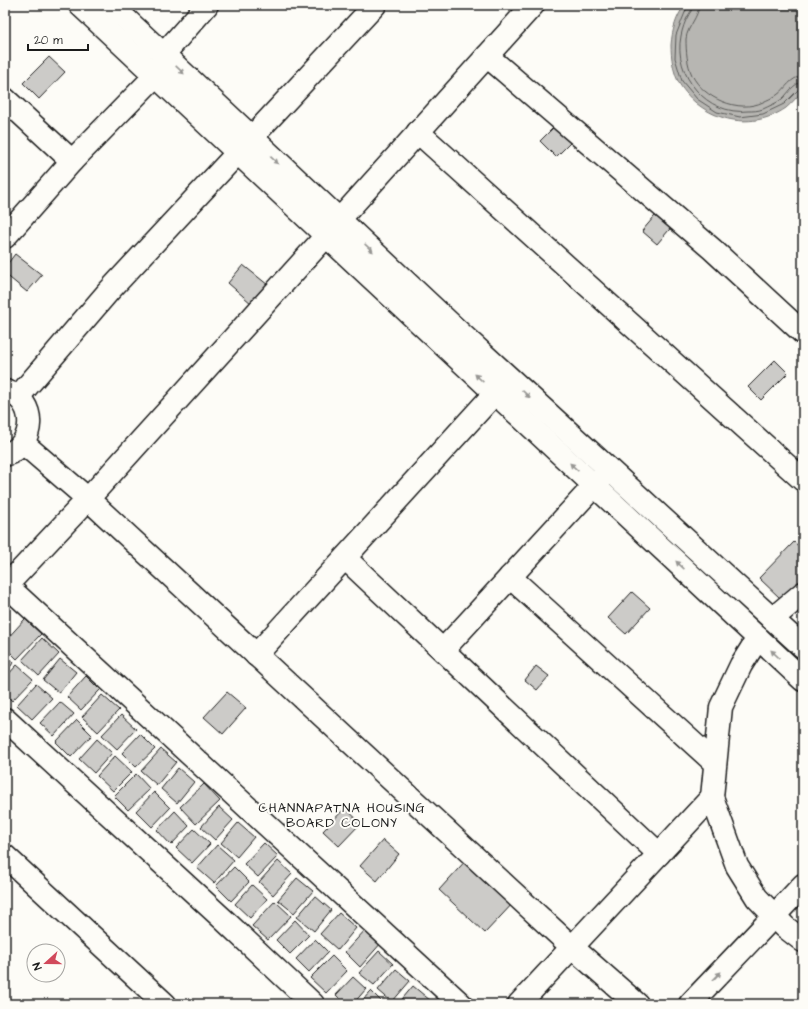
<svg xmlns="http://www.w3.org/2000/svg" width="808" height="1009" font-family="'Architects Daughter',sans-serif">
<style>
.water{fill:#b7b6b2;stroke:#797876}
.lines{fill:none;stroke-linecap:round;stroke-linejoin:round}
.shore{stroke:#5a5a58;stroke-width:1}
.building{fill:#cccbc8;stroke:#1c1c1c}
.minor-casing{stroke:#1c1c1c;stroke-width:25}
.minor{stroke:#fdfcf7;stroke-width:22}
.oneway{fill:#989794}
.labels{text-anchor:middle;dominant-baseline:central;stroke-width:4;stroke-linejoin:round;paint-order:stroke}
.neighbourhood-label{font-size:13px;letter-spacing:1px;fill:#1c1c1c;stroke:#fdfcf7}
</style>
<rect width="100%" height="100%" fill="#fdfcf7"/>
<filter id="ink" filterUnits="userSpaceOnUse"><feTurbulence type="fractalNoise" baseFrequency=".025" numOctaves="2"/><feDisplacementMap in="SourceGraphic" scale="8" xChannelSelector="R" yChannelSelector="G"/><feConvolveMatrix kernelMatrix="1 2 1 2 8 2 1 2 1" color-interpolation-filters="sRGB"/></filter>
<g filter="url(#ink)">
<path class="water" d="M 685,5 L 801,5 L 803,8 L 803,90 C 798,96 792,103 786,108 C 750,133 701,120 679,83 C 673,72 671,57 671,45 C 672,31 676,16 685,5 Z"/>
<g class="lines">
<g class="shore">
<path d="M 688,5 L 676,35 L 675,58 L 682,81 L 697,99 L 717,112 L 740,117 L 763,114 L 784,104 L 799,89 L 803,88"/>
<path d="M 693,5 C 693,10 690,12 688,16 C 685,21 682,30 681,36 C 673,75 707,116 748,111 C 753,111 758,111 763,109 C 769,106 777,103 782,99 C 789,93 793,83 803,82"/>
<path d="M 699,5 C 699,17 687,27 686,39 C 686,51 687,64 692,75 C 703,98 739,114 763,102 C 767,100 772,98 777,95 C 786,89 790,77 803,76"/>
</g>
</g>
<g class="building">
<path d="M 49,57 L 65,72 L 39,99 L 23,83 Z"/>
<path d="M 558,123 L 574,139 L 556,157 L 540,141 Z"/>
<path d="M 660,210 L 675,223 L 657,244 L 642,231 Z"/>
<path d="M 15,254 L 42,275 L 27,292 L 5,274 L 5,267 Z"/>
<path d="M 243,265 L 268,285 L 252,304 L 228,283 Z"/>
<path d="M 775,360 L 788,373 L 761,400 L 748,387 Z"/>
<path d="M 794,542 L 803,550 L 803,582 L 781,599 L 759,578 Z"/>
<path d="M 632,592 L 650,608 L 626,634 L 608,618 Z"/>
<path d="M 25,619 L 41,634 L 17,659 L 5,647 L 5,641 Z"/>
<path d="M 42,638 L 59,654 L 39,676 L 22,660 Z"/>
<path d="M 5,654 L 14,662 L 5,673 Z"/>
<path d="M 60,659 L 76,672 L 59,693 L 43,680 Z"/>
<path d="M 17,665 L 33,679 L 12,701 L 5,694 L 5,678 Z"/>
<path d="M 536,666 L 549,676 L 537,690 L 525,680 Z"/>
<path d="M 86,676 L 100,690 L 81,710 L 67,697 Z"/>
<path d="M 36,684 L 52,698 L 32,719 L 17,705 Z"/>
<path d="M 227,692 L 246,708 L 223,734 L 204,717 Z"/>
<path d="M 102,695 L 119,710 L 98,732 L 82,717 Z"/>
<path d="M 60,702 L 74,714 L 54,736 L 40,723 Z"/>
<path d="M 121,715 L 136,729 L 117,749 L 102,735 Z"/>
<path d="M 77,720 L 92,735 L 71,757 L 56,742 Z"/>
<path d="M 140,734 L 155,749 L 136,767 L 122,753 Z"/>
<path d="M 97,739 L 112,753 L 94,773 L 79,759 Z"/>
<path d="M 161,749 L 176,762 L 157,785 L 141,771 Z"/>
<path d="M 115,756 L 132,772 L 113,791 L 97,776 Z"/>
<path d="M 178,768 L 194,782 L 177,803 L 161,789 Z"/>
<path d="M 136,774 L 150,789 L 128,810 L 114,796 Z"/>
<path d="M 204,784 L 220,801 L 196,824 L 180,807 Z"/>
<path d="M 154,792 L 170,808 L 152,827 L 136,811 Z"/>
<path d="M 219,807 L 233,820 L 215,840 L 201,827 Z"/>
<path d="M 345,808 L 361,823 L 339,846 L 323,831 Z"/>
<path d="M 175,811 L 189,826 L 171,845 L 157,830 Z"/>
<path d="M 238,823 L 254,837 L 237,857 L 221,843 Z"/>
<path d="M 194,829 L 210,844 L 192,863 L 176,848 Z"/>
<path d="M 383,840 L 399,854 L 377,881 L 360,866 Z"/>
<path d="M 264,843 L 278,856 L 258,877 L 244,864 Z"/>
<path d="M 217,845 L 234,860 L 214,883 L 197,868 Z"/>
<path d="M 468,858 L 515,901 L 485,933 L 439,890 Z"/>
<path d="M 278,861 L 292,874 L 273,895 L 259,882 Z"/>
<path d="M 234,867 L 249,882 L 231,901 L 216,886 Z"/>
<path d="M 297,878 L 313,891 L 294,913 L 278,900 Z"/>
<path d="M 252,885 L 267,899 L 250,918 L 235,904 Z"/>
<path d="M 315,896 L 331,910 L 314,931 L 297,917 Z"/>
<path d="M 275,901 L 291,916 L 268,940 L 252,926 Z"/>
<path d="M 339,913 L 356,928 L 338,950 L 320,934 Z"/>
<path d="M 295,920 L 309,935 L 290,954 L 276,940 Z"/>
<path d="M 367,928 L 382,942 L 360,967 L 345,952 Z"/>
<path d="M 315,939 L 328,952 L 309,972 L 296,959 Z"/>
<path d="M 379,951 L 393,964 L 374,985 L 359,973 Z"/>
<path d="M 332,956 L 347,971 L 326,993 L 310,978 Z"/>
<path d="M 396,969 L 410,981 L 392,1002 L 378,990 Z"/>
<path d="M 353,977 L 366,989 L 353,1004 L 345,1004 L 336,995 Z"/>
<path d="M 413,986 L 431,1001 L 428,1004 L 398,1004 Z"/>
<path d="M 371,991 L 384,1004 L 359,1004 Z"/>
</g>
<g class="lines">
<g class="minor-casing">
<g id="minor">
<path d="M 80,5 L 321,231 L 803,680"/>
<path d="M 111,5 L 456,329 L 803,647"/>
<path d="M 163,55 L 207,5"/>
<path d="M 487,56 L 712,249 L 803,333"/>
<path d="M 5,99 L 72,161"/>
<path d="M 418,132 L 803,480"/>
<path d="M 339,220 L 533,5"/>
<path d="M 5,237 L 72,161 L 156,75"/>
<path d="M 18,397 L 108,292 L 375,5"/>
<path d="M 23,443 L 88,499 L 573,948 L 637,1004"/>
<path d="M 5,455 C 36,446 38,400 6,391"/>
<path d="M 345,558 L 659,854"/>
<path d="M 510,577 L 715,763"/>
<path d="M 6,585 L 461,1004"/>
<path d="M 5,587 L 88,499 L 326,236"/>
<path d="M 772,619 L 803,593"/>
<path d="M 758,638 L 741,665 L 721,707 L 712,797 L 737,866 L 757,898 L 785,927 L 803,941"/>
<path d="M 443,650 L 605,474"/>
<path d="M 256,655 L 495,393"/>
<path d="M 5,719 L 224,920 L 313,1004"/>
<path d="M 5,856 L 165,1004"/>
<path d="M 519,1004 L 712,797"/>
<path d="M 690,1004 L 774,916 L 803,885"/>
</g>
</g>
<use href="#minor" class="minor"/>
</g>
<defs><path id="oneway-solid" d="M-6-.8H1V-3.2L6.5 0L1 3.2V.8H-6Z"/></defs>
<g class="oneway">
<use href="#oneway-solid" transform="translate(180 70) rotate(44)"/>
<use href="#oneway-solid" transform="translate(274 160) rotate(43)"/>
<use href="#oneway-solid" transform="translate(369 248) rotate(43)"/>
<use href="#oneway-solid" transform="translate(479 378) rotate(-137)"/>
<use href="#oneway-solid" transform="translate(526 394) rotate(43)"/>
<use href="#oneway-solid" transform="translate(574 467) rotate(-137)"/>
<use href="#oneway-solid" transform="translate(680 565) rotate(-137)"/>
<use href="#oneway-solid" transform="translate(775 654) rotate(-137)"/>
<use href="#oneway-solid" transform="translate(717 976) rotate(-46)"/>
</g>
</g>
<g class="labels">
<g class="neighbourhood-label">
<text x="342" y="808">CHANNAPATNA HOUSING<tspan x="342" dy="15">BOARD COLONY</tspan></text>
</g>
</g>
<rect width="808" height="1009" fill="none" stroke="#fdfcf7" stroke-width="20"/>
<rect x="10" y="10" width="788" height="989" fill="none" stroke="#1c1c1c" stroke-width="1.5" filter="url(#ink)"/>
<g transform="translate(46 963) rotate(249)"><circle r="19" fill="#fdfcf7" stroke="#a3a29f"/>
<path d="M0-3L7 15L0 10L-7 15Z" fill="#d1495b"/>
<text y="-6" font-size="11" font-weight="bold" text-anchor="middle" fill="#1c1c1c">N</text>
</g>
<path d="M28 44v6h60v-6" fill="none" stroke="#1c1c1c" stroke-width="2"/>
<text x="34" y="44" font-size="12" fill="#1c1c1c" stroke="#fdfcf7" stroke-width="3" paint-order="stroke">20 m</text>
</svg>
